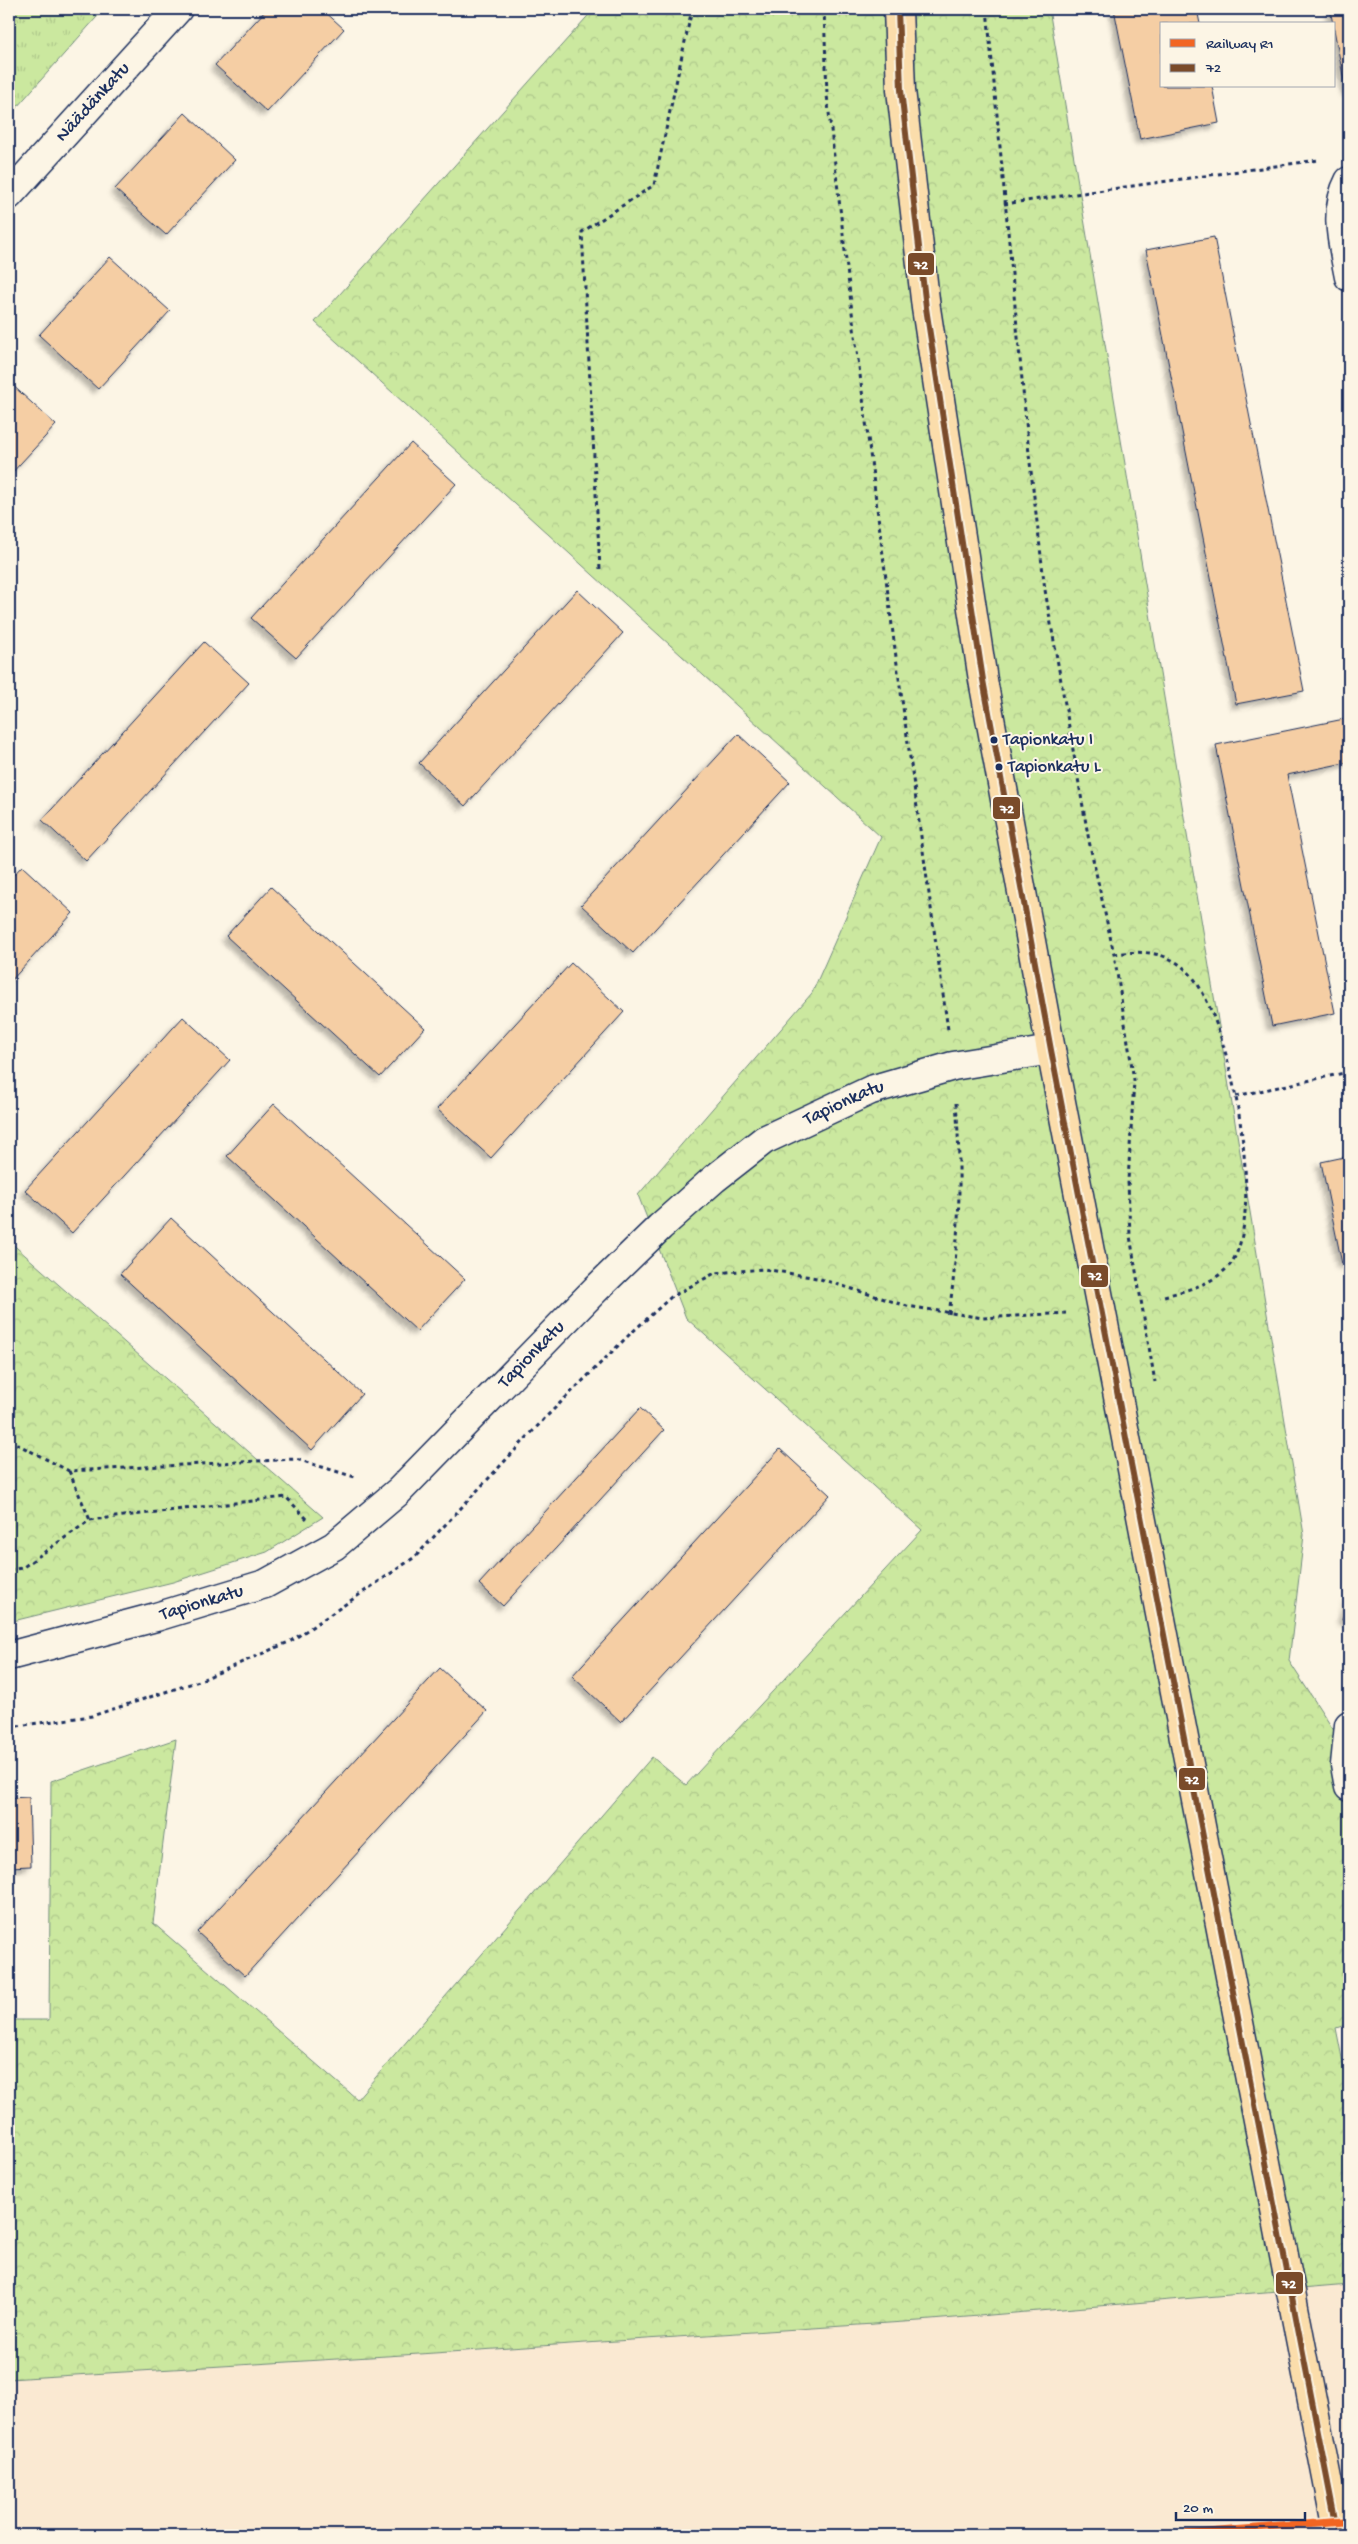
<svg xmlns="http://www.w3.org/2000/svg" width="1358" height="2544" font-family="'Gochi Hand',sans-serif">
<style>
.built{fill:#fae9d2}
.grass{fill:url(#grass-tufts);stroke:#738c7e}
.forest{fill:url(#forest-crowns);stroke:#738c7e}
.building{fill:#f5cea4;stroke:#1b2f5e;filter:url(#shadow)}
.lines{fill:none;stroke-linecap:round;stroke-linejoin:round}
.minor-casing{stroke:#1b2f5e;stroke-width:31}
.major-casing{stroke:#1b2f5e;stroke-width:31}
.path{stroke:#1b2f5e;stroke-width:3;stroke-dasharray:4 4;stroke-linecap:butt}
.minor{stroke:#fcf5e5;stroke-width:28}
.major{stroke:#fbddab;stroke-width:28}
.bus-1-casing{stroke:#fcf5e5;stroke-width:10}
.bus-1{stroke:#7a4b2a;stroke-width:6}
.rail-1-casing{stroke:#fcf5e5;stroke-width:11}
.rail-1{stroke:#f26522;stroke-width:8}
.bus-dot{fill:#1b2f5e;stroke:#fcf5e5;stroke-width:2}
.labels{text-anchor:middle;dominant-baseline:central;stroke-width:4;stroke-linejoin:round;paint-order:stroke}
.bus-label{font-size:18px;fill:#1b2f5e;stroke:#fcf5e5;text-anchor:start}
.street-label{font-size:19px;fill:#1b2f5e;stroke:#fcf5e5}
.line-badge{stroke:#fcf5e5;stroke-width:2}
.badge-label{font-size:14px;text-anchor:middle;font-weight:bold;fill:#fff}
</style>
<defs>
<pattern id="grass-tufts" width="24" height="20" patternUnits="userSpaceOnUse" patternTransform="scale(1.25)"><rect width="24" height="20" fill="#cbe89f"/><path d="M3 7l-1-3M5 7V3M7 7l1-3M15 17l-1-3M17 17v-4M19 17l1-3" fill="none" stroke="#aec78b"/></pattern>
<pattern id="forest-crowns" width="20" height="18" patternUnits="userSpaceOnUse" patternTransform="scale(1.25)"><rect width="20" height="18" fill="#cbe89f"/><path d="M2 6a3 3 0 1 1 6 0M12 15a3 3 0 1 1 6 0" fill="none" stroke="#aec78b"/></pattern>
<filter id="shadow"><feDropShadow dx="-4.5" dy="4.5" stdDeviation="2.5" flood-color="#0004"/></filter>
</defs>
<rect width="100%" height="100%" fill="#fcf5e5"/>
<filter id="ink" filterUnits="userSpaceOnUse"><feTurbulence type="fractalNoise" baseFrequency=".02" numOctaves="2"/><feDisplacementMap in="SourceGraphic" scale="10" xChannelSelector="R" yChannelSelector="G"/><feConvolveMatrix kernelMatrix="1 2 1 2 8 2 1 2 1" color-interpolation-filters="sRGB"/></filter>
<g filter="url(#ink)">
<path class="built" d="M 1349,2285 L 1349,2535 L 9,2535 L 9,2379 L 419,2354 L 919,2321 Z"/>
<path class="grass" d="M 9,9 L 104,9 L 9,116 Z"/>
<g class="forest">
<path d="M 594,9 L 1049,9 L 1304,1535 L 1289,1661 L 1349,1754 L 1349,2024 L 1336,2028 L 1349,2093 L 1349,2285 L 919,2321 L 419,2354 L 9,2379 L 9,2020 L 49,2020 L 51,1781 L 176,1739 L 153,1923 L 357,2099 L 652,1757 L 686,1785 L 922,1530 L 686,1318 L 638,1195 L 812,993 L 881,837 L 315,322 Z"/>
<path d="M 9,1241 L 323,1517 L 267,1552 L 173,1582 L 9,1622 Z"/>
</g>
<g class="building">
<path d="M 267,9 L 322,9 L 344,29 L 267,112 L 215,65 Z"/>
<path d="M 1114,9 L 1197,9 L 1200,24 L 1162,24 L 1162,86 L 1212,86 L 1219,123 L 1140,139 Z"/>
<path d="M 1330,9 L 1349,9 L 1349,91 L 1346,91 Z"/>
<path d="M 185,113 L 235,160 L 166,235 L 115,189 Z"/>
<path d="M 1214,237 L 1304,691 L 1236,704 L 1146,250 Z"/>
<path d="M 110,257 L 170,311 L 98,389 L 39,335 Z"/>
<path d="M 9,382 L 56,425 L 9,476 Z"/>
<path d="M 411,443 L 456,484 L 296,658 L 251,618 Z"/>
<path d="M 577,590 L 623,633 L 465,806 L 419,763 Z"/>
<path d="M 204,642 L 249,683 L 86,861 L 42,820 Z"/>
<path d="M 1349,718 L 1349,762 L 1287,775 L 1335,1013 L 1272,1026 L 1216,745 Z"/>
<path d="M 738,734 L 790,782 L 633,953 L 581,905 Z"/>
<path d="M 22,866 L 73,913 L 9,983 L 9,880 Z"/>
<path d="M 271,887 L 425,1028 L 380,1077 L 226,936 Z"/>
<path d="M 571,963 L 624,1012 L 491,1158 L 437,1109 Z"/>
<path d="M 183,1017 L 230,1060 L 72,1233 L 25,1190 Z"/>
<path d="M 274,1104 L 465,1279 L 417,1331 L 227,1156 Z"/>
<path d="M 1349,1156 L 1349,1262 L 1342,1264 L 1321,1162 Z"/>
<path d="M 171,1218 L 362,1394 L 312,1450 L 120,1274 Z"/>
<path d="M 640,1408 L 664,1430 L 503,1606 L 479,1584 Z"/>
<path d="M 780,1449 L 830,1495 L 621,1722 L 572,1676 Z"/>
<path d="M 1349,1597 L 1349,1622 L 1342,1620 Z"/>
<path d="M 440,1668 L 487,1711 L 245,1976 L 197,1932 Z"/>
<path d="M 29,1797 L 31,1866 L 9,1867 L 9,1798 Z"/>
</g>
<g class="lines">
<g class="minor-casing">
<g id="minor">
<path d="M 1349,181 C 1333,211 1343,245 1349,277"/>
<path id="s1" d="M 9,195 L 178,9"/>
<path id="s2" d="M 9,1656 L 156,1617 L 265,1584 L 334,1546 L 399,1491 L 596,1289 L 660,1227 L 714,1179 L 764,1140 L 871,1090 L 953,1066 L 1051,1050"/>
<path d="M 1349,1725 L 1345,1765 L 1349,1787"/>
</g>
</g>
<g class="major-casing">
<path id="major" d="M 898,9 L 901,90 L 926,308 L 983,680 L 1051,1050 L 1338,2535"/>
</g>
<g class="path">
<path d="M 824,9 L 827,95 L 852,312 L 896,657 L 948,1030"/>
<path d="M 987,9 L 1029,454 L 1045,590 L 1089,841 L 1114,954 L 1134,1080 L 1128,1181 L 1130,1236 L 1155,1382"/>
<path d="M 1004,204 L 1318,160"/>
<path d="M 600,569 L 582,232 L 654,185 L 692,9"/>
<path d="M 1114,954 C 1141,951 1163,950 1185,969 C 1230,1006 1270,1223 1228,1267 C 1210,1286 1184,1291 1160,1297"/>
<path d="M 1236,1096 L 1349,1072"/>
<path d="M 949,1314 C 959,1242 962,1176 956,1103"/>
<path d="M 9,1440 L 69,1471 L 296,1459 L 358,1478"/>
<path d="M 69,1471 L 90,1520"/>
<path d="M 9,1570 L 22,1568 L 90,1520 L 286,1497 L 307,1519"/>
<path d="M 9,1727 L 92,1716 L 199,1681 L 291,1641 L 415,1557 L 547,1416 L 629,1335 L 671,1297 L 715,1273 L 764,1269 L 817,1278 L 907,1306 L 983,1318 L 1066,1313"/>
</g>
<use href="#minor" class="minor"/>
<use href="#major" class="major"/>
<g class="bus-1-casing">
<path id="bus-1" d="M 898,9 L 901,90 L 926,308 L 983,680 L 1051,1050 L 1338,2535"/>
</g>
<use href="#bus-1" class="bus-1"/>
<g class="rail-1-casing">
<path id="rail-1" d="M 1175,2535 L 1349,2521"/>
</g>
<use href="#rail-1" class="rail-1"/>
</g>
</g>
<g class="bus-dot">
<circle cx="994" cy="740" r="4.5"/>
<circle cx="999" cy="767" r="4.5"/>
</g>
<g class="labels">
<g class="bus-label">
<text x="1003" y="740">Tapionkatu I</text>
<text x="1008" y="767">Tapionkatu L</text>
</g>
<g class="street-label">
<text stroke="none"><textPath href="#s1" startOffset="125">Näädänkatu</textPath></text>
<text stroke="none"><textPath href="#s2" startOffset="1025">Tapionkatu</textPath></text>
<text stroke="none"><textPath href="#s2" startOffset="620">Tapionkatu</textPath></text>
<text stroke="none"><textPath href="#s2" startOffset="200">Tapionkatu</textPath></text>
</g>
</g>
<g class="line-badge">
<rect x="907" y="252" width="28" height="24" rx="5" fill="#7a4b2a"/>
<rect x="992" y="796" width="29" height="24" rx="5" fill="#7a4b2a"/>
<rect x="1080" y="1264" width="29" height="24" rx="5" fill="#7a4b2a"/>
<rect x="1178" y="1767" width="28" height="24" rx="5" fill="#7a4b2a"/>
<rect x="1275" y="2271" width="29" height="24" rx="5" fill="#7a4b2a"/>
</g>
<g class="badge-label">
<text x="921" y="269">72</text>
<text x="1007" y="813">72</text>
<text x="1095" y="1280">72</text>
<text x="1192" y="1784">72</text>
<text x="1289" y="2288">72</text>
</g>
<rect width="1358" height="2544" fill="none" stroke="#fcf5e5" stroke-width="30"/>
<rect x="15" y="15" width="1328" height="2514" fill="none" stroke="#1b2f5e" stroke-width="2" filter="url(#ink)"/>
<rect x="1160" y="22" width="175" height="65" fill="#fcf5e5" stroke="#a2a6af"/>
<rect x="1170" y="39" width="25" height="8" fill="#f26522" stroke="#a2a6af"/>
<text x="1206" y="48" font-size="15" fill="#1b2f5e">Railway R1</text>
<rect x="1170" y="64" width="25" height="8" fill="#7a4b2a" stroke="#a2a6af"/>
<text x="1206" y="72" font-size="15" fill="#1b2f5e">72</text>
<path d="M1176 2512v8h129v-8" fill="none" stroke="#1b2f5e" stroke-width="2.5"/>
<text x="1183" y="2512" font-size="15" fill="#1b2f5e" stroke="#fcf5e5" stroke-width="4" paint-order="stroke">20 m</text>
</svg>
